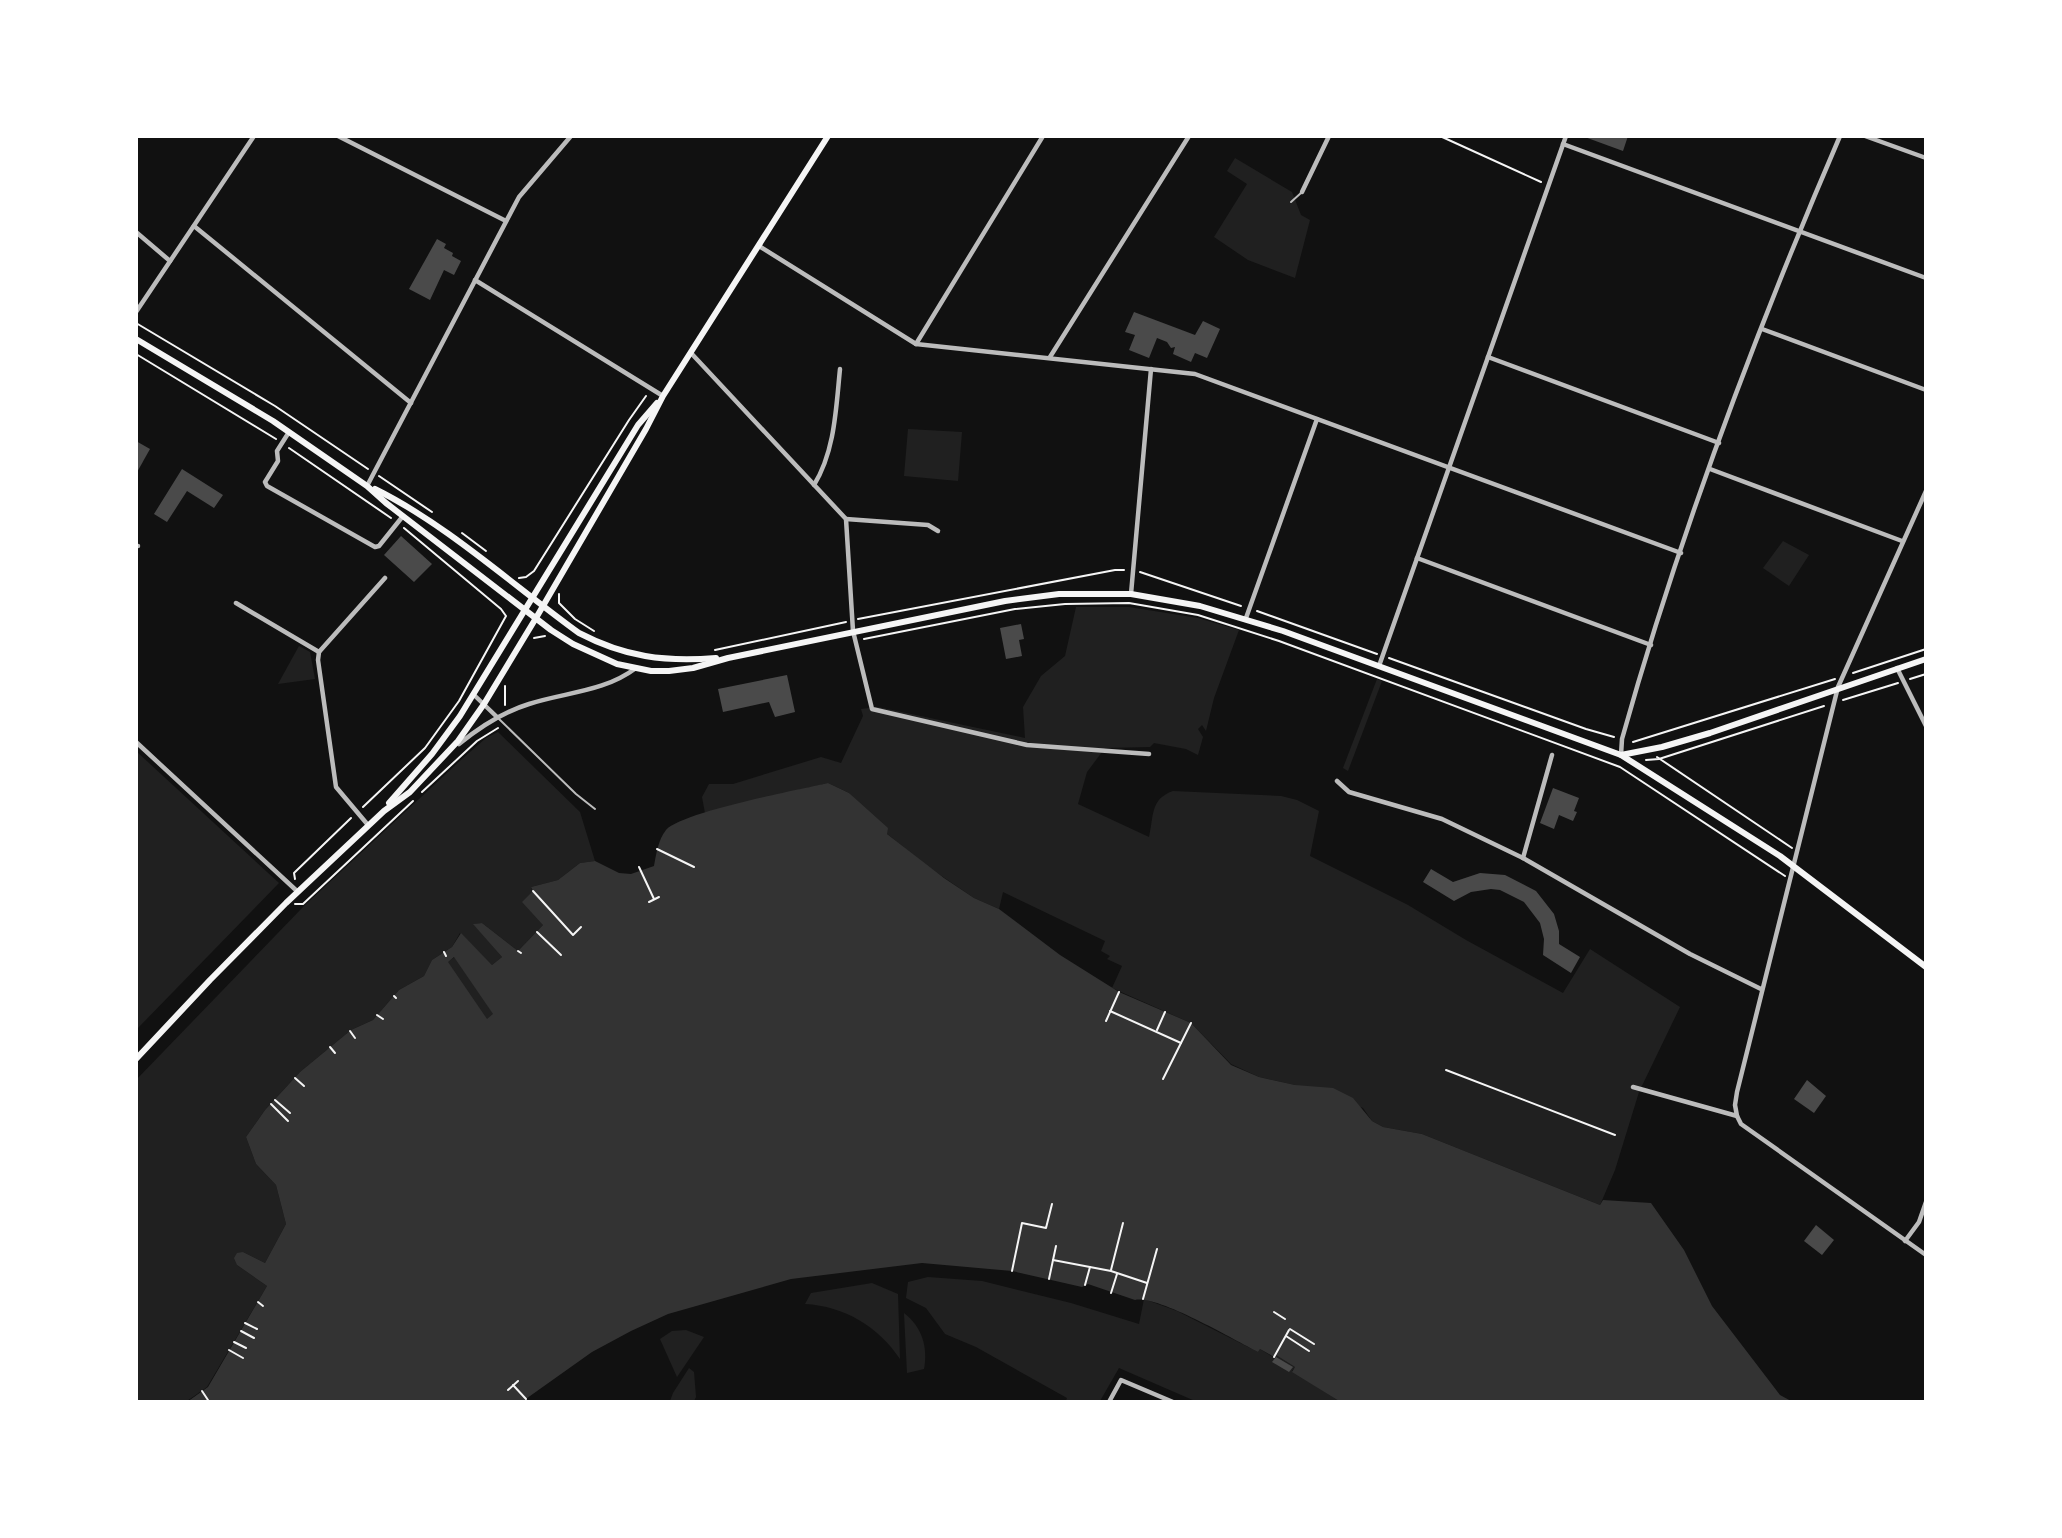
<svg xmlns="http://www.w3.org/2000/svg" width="2062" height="1538" font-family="Ubuntu,sans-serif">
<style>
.green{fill:#202020}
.water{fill:#333;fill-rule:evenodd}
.building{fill:#4a4a4a}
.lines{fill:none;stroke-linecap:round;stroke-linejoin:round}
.path{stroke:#f5f5f5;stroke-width:2}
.service{stroke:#bcbcbc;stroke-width:2}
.minor{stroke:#bcbcbc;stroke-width:4.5}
.secondary{stroke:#f5f5f5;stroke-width:6}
.primary{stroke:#f5f5f5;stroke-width:6}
</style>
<rect width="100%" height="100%" fill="#111"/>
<g class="green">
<path d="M 1235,158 L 1292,192 L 1301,215 L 1310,220 L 1295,278 L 1248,260 L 1214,237 L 1247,184 L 1227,171 Z"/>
<path d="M 908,429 L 962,432 L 958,481 L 904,476 Z"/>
<path d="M 1783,541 L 1809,555 L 1789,586 L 1763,568 Z"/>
<path d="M 1076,607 L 1129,607 L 1198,618 L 1239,630 L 1214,698 L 1206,731 L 1202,725 L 1198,729 L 1203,737 L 1198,755 L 1186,749 L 1154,743 L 1150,747 L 1105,748 L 1087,772 L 1078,804 L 1149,837 C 1154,816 1150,799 1173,791 L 1281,796 L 1297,800 L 1319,811 L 1310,856 L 1408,905 L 1466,940 L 1563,993 L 1590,949 L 1680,1007 L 1639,1092 L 1615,1170 L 1600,1205 L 1422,1134 L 1383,1127 L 1372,1121 L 1363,1108 L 1295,1085 L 1259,1077 L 1231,1064 L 1191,1023 L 1112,988 L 1122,966 L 1107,959 L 1110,956 L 1101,951 L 1105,941 L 1003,892 L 999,909 L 974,898 L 927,866 L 886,833 L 849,793 L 828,783 L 705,813 L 702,797 L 709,784 L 733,784 L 821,757 L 841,763 L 863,716 L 861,709 L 878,707 L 1025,738 L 1023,707 L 1041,676 L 1065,656 Z"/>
<path d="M 299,646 L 310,652 L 315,679 L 278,684 Z"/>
<path d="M 1377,679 L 1382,681 L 1348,771 L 1343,768 Z"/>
<path d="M 498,732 L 580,812 L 595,861 L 580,863 L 558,880 L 531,887 L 543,925 L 518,951 L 482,923 L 474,924 L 502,957 L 492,965 L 460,933 L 452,947 L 432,960 L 424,976 L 399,990 L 373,1020 L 351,1030 L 300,1072 L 265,1110 L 246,1137 L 256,1164 L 276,1185 L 286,1224 L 265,1263 L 243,1252 L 237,1265 L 267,1286 L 207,1387 L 187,1401 L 137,1401 L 136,1080 L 304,906 L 462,759 L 486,738 Z"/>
<path d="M 136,751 L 279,883 L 137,1029 L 136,1029 Z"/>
<path d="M 455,957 L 494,1015 L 486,1020 L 447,962 Z"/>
<path d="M 928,1277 L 982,1281 L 1071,1303 L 1139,1324 L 1144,1299 L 1177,1311 L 1258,1352 L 1260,1349 L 1273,1357 L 1276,1355 L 1295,1367 L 1292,1371 L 1339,1401 L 1195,1401 L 1119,1368 L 1100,1401 L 1066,1401 L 1067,1398 L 976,1347 L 945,1334 L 926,1308 L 906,1298 L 908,1282 Z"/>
<path d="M 872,1283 L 898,1294 L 900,1359 C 879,1327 844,1306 805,1304 L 811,1293 Z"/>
<path d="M 904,1313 C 922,1327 928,1347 924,1369 L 907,1373 Z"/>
<path d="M 686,1330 L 704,1337 L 677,1377 L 660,1339 L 672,1331 Z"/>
<path d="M 689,1368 L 694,1372 L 696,1397 L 694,1401 L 670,1401 L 673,1393 Z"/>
</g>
<path class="water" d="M 828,783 L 849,793 L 888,828 L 887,834 L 944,878 L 974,898 L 999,909 L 1060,955 L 1119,992 L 1191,1023 L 1231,1065 L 1259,1077 L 1295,1085 L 1333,1088 L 1353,1098 L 1372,1121 L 1383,1127 L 1422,1134 L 1600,1205 L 1603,1200 L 1651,1203 L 1684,1250 L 1712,1306 L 1780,1395 L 1791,1401 L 1339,1401 L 1292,1372 L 1295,1367 L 1276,1355 L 1274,1357 L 1260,1349 L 1258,1352 C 1234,1340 1158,1295 1135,1300 L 1088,1284 L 1082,1287 L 1012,1271 L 922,1263 L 791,1279 L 668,1314 L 631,1331 L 592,1352 L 523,1401 L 187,1402 L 208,1387 L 267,1286 L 237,1265 L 234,1258 L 237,1253 L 243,1252 L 265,1263 L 286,1224 L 276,1185 L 256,1164 L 246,1137 L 265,1110 L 300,1072 L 351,1030 L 373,1020 L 399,990 L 424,976 L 432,960 L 452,947 L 461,933 L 492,965 L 502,957 L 473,924 L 482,923 L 518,951 L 543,925 L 522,902 L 533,891 L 531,887 L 558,880 L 580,863 L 595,861 L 619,873 L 631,874 L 654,866 C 656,855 658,840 666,830 C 682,812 798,790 828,783 ZM 454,957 L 493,1014 L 487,1019 L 448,962 Z"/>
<g class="building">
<path d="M 1582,136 L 1628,136 L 1623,151 Z"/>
<path d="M 437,239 L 446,244 L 444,248 L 453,253 L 452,256 L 461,261 L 454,275 L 444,270 L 430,300 L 409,289 Z"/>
<path d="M 1134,312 L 1195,335 L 1203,321 L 1220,329 L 1207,358 L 1195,353 L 1191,362 L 1173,354 L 1175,347 L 1171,348 L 1167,342 L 1157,338 L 1149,358 L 1129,350 L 1135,335 L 1125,332 Z"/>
<path d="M 136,441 L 150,449 L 136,474 Z"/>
<path d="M 182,469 L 223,495 L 214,508 L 187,491 L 167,522 L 154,514 Z"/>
<path d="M 401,536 L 432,564 L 414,582 L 384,555 Z"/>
<path d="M 1021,624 L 1024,639 L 1019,640 L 1022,656 L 1006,659 L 1000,628 Z"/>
<path d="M 787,675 L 795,712 L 775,717 L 769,702 L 723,712 L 718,689 Z"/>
<path d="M 1553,788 L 1579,798 L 1574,811 L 1577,812 L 1573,821 L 1559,815 L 1554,829 L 1540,823 Z"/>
<path d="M 1431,869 L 1453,882 L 1480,873 L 1505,875 L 1536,891 L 1554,914 L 1559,931 L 1559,944 L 1580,957 L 1571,973 L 1543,955 L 1544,939 L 1540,923 L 1524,902 L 1500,890 L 1491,889 L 1471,892 L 1454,901 L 1423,882 Z"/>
<path d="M 1807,1080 L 1826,1096 L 1814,1113 L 1794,1099 Z"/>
<path d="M 1816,1225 L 1834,1240 L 1822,1255 L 1804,1241 Z"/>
<path d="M 1276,1357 L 1293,1367 L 1289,1372 L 1272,1362 Z"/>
</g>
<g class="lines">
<g class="path">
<path d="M 1440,136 L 1541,182"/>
<path d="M 136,323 L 275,406 L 368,469"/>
<path d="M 136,354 L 276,439"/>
<path d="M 289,448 L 391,518"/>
<path d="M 379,476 L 432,512"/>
<path d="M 462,533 L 486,551"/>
<path d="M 1140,572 L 1241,606"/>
<path d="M 519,578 L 526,577 L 534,571 L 629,420 L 646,396"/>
<path d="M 559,594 L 559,603 L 575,619 L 594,631"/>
<path d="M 1257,611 L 1377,654"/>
<path d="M 858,619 L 1115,570 L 1124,570"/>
<path d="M 534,638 L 545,636"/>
<path d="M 864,639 L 1015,609 L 1065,604 L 1129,603 L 1198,615 L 1279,641 L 1620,767 L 1785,876"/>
<path d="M 715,650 L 846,622"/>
<path d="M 1389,658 L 1586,729 L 1614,737"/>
<path d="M 1853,673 L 1926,649"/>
<path d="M 1910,679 L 1926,674"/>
<path d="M 1843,700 L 1898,683"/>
<path d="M 505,705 L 505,686"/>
<path d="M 1633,742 L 1835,679"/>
<path d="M 1657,757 L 1792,848"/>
<path d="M 1646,760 L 1659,759 L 1824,706"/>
<path d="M 422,792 L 477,741 L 498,728"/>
<path d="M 363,807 L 425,748 L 459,701 L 506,616 L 501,609 L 404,528"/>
<path d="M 657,849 L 694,867"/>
<path d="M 639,867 L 654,899"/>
<path d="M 295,879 L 294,873 L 351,818"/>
<path d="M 533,891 L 573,935 L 581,927"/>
<path d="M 649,902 L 659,897"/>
<path d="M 295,904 L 303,904 L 413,801"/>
<path d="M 537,932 L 561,955"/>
<path d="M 518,951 L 521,953"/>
<path d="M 444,952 L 446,956"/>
<path d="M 394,996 L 396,998"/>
<path d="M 1110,1011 L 1181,1043"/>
<path d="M 377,1015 L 383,1019"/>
<path d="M 1106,1021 L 1119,992"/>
<path d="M 1157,1030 L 1165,1012"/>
<path d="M 350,1031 L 355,1038"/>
<path d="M 330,1047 L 335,1053"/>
<path d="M 1446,1070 L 1615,1135"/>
<path d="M 295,1078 L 304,1086"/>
<path d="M 1163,1079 L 1191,1023"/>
<path d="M 275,1100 L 290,1113"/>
<path d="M 271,1104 L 288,1121"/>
<path d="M 1053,1260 L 1111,1271 L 1147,1283"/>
<path d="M 1111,1270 L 1123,1223"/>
<path d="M 1012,1271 L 1022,1223 L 1046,1228 L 1052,1204"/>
<path d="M 1049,1279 L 1056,1246"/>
<path d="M 1085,1285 L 1090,1267"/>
<path d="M 1111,1293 L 1117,1274"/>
<path d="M 1143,1299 L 1157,1249"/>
<path d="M 258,1302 L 263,1306"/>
<path d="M 1274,1312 L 1285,1319"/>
<path d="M 245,1323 L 257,1329"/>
<path d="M 1290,1329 L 1314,1344"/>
<path d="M 241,1331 L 254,1338"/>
<path d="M 1286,1336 L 1309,1351"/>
<path d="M 234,1342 L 246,1348"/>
<path d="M 229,1350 L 243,1358"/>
<path d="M 1274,1357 L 1289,1330"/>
<path d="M 513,1385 L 526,1399"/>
<path d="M 508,1390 L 518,1381"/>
<path d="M 202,1391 L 208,1400"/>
</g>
<g class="service">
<path d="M 1291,202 L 1301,193"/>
<path d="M 498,718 L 576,794 L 595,809"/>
</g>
<g class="minor">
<path d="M 338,136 L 506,221"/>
<path d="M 1865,136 L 1926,158"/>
<path d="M 1563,144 L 1926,278"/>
<path d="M 1302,192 L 1329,136"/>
<path d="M 194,226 L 411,403"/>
<path d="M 136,232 L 170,261"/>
<path d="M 759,246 L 916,344 L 1195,374 L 1681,553"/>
<path d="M 475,280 L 663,396"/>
<path d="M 136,312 L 254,136"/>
<path d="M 1762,329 L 1926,390"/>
<path d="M 916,344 L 1043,136"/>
<path d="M 691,353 L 846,519 L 853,631 L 872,709 L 1027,745 L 1149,754"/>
<path d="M 1050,357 L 1189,136"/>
<path d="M 1488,357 L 1719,443"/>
<path d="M 289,432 L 277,451 L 278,461 L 265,482 L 267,486 L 375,547 L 379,546 L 403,516"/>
<path d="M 1710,469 L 1902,541"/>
<path d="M 814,485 C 835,451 836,408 840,369"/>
<path d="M 367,486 L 519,197 L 571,136"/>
<path d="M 846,519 L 928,525 L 938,531"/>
<path d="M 136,546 L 138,546"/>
<path d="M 1417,558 L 1651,645"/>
<path d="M 1131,594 L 1151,369"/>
<path d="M 236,603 L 319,652"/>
<path d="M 1246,618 L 1317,419"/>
<path d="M 1379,666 L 1566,136"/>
<path d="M 1897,668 L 1926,726"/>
<path d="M 473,694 L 497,717"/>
<path d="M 136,742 L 298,892"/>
<path d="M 459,744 C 480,727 503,712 529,704 C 566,692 604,692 636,668"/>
<path d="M 1621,755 L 1622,739 C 1679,535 1756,331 1840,136"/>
<path d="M 1337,781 L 1349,792 L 1442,819 L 1523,858 L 1690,954 L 1761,989"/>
<path d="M 368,825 L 336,787 L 318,660 L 319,652 L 385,578"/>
<path d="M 1523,858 L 1552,755"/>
<path d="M 1633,1087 L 1737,1116 L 1741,1124 L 1926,1255"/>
<path d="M 1737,1116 L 1735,1105 L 1737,1092 L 1838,687 L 1926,491"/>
<path d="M 1905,1241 L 1919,1222 L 1926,1202"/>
<path d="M 1109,1402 L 1121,1380 L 1173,1402"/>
</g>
<g class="secondary">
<path d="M 1621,755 L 1662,747 L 1710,733 L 1926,659"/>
<path d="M 389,803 L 432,754 L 460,716 L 638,425 L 657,403"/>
<path d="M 136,1059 L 210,980 L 286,903 L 384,811 L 410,792 L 458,741 L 484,704 L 536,618 L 646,429 L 663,396 L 828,136"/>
</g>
<g class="primary">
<path d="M 136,339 L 273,421 L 367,486 L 386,503 L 551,630 L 573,644 L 617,664 L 651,671 L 669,671 L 693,668 L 728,658 L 1005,601 L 1059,594 L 1131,594 L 1200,606 L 1283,631 L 1621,755 L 1780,856 L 1926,967"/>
<path d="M 375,489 C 446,524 514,586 579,633 C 625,657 664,662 716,658"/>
</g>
</g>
<rect width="2062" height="1538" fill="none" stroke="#ffffff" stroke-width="276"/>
</svg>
